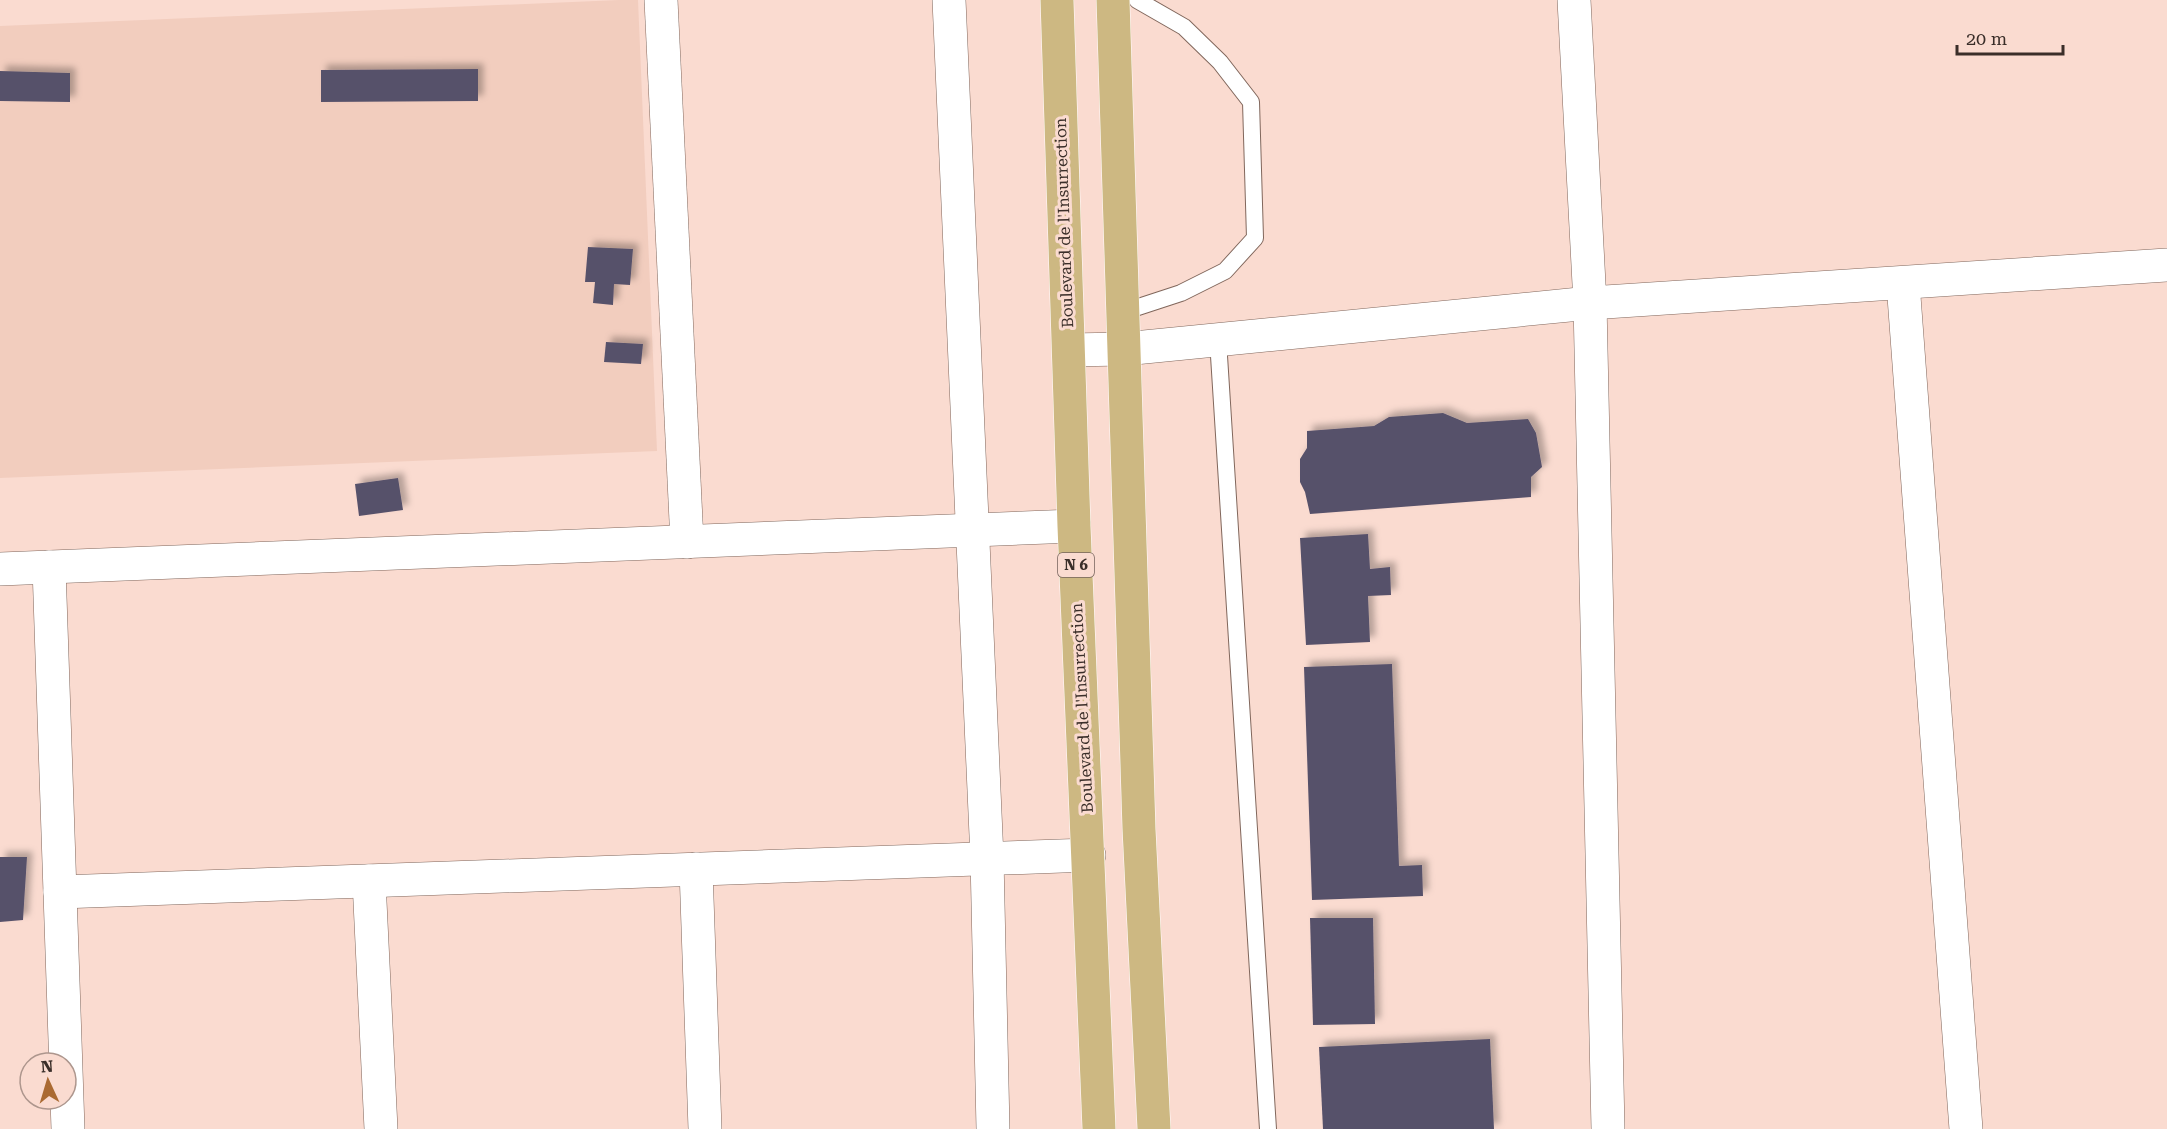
<svg xmlns="http://www.w3.org/2000/svg" width="2167" height="1129" font-family="'Roboto Serif',serif">
<style>
.built{fill:#f2cdbe}
.building{fill:#57516a;filter:url(#shadow)}
.lines{fill:none;stroke-linecap:round;stroke-linejoin:round}
.service-casing{stroke:#81675c;stroke-width:18}
.minor-casing{stroke:#81675c;stroke-width:34}
.primary-casing{stroke:#fff;stroke-width:34}
.service{stroke:#fff;stroke-width:16}
.minor{stroke:#fff;stroke-width:33}
.primary{stroke:#cdb882;stroke-width:33}
.labels{text-anchor:middle;dominant-baseline:central;stroke-width:6;stroke-linejoin:round;paint-order:stroke}
.shield{fill:#fadbd0;stroke:#74625b;stroke-width:1.5}
.shield-label{font-size:15px;font-weight:bold;fill:#3a2e29}
.street-label{font-size:16px;fill:#3a2e29;stroke:#fadbd0}
</style>
<defs>
<filter id="shadow"><feDropShadow dx="5.5" dy="-5.5" stdDeviation="3" flood-color="#0004"/></filter>
</defs>
<rect width="100%" height="100%" fill="#fadbd0"/>
<path class="built" d="M 619,0 L 638,0 L 657,451 L 0,478 L 0,26 Z"/>
<g class="building">
<path d="M 478,69 L 478,101 L 321,102 L 321,70 Z"/>
<path d="M 0,71 L 70,73 L 70,102 L 0,101 Z"/>
<path d="M 588,247 L 633,249 L 630,285 L 614,284 L 613,305 L 593,303 L 595,282 L 585,282 Z"/>
<path d="M 606,342 L 643,344 L 641,364 L 604,362 Z"/>
<path d="M 1443,413 L 1467,423 L 1528,419 L 1536,433 L 1542,467 L 1531,477 L 1531,497 L 1310,514 L 1305,492 L 1300,482 L 1300,459 L 1307,448 L 1307,431 L 1374,426 L 1389,417 Z"/>
<path d="M 398,478 L 403,510 L 359,516 L 355,484 Z"/>
<path d="M 1368,534 L 1370,569 L 1390,567 L 1391,595 L 1368,596 L 1370,642 L 1306,645 L 1300,538 Z"/>
<path d="M 1392,664 L 1399,866 L 1422,865 L 1423,896 L 1312,900 L 1304,667 Z"/>
<path d="M 0,857 L 27,857 L 23,920 L 0,922 Z"/>
<path d="M 1310,918 L 1373,918 L 1375,1024 L 1313,1025 Z"/>
<path d="M 1490,1039 L 1494,1129 L 1323,1129 L 1319,1047 Z"/>
</g>
<g class="lines">
<g class="service-casing">
<g id="service">
<path d="M 1123,312 L 1181,293 L 1225,271 L 1255,238 L 1251,102 L 1220,62 L 1184,27 L 1137,0"/>
<path d="M 1218,340 L 1268,1129"/>
</g>
</g>
<g class="minor-casing">
<g id="minor">
<path d="M 661,0 L 687,542"/>
<path d="M 949,0 L 987,858 L 993,1129"/>
<path d="M 1574,0 L 1590,303 L 1608,1129"/>
<path d="M 1903,283 L 1966,1129"/>
<path d="M 1069,350 L 1124,349 L 1590,303 L 2167,265"/>
<path d="M 49,567 L 68,1129"/>
<path d="M 0,569 L 1074,526"/>
<path d="M 696,869 L 705,1129"/>
<path d="M 369,881 L 381,1129"/>
<path d="M 60,892 L 1089,855"/>
</g>
</g>
<g class="primary-casing">
<g id="primary">
<path d="M 1057,0 L 1074,526 L 1099,1129"/>
<path d="M 1113,0 L 1139,829 L 1154,1129"/>
</g>
</g>
<use href="#service" class="service"/>
<use href="#minor" class="minor"/>
<use href="#primary" class="primary"/>
</g>
<g class="labels">
<rect class="shield" x="1058" y="553" width="36" height="24" rx="4.5"/>
<g class="shield-label">
<text x="1076" y="565">N 6</text>
</g>
<g class="street-label">
<text transform="translate(1064 223) rotate(-92)">Boulevard de l'Insurrection</text>
<text transform="translate(1082 708) rotate(-93)">Boulevard de l'Insurrection</text>
</g>
</g>
<g transform="translate(48 1081) rotate(356)"><circle r="28" fill="#fadbd0" stroke="#ad968d" stroke-width="1.5"/>
<path d="M0-4.5L10 22L0 15L-10 22Z" fill="#aa6a32"/>
<text y="-9" font-size="16" font-weight="bold" text-anchor="middle" fill="#3a2e29">N</text>
</g>
<path d="M1957 45v9h106v-9" fill="none" stroke="#3a2e29" stroke-width="3"/>
<text x="1966" y="45" font-size="18" fill="#3a2e29" stroke="#fadbd0" stroke-width="4.5" paint-order="stroke">20 m</text>
</svg>
